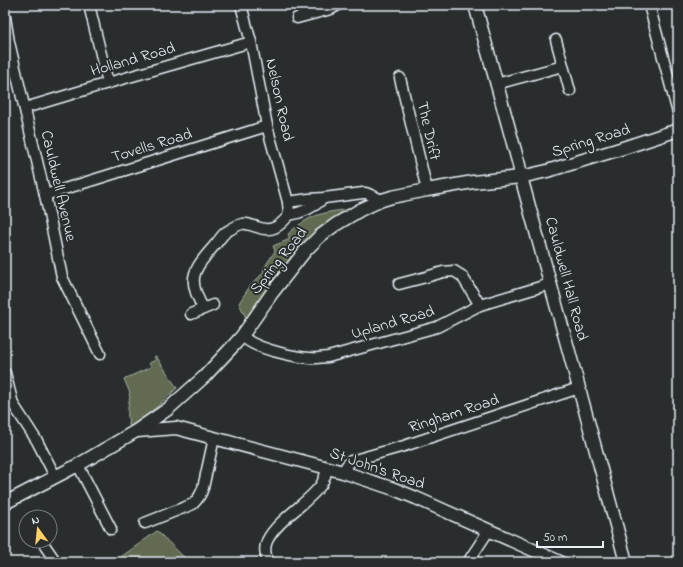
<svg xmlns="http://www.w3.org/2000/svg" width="683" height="567" font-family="'Indie Flower',sans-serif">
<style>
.green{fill:#626b51;stroke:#a5aea4}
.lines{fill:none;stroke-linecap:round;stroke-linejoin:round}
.minor-casing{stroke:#e8f1f8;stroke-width:13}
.tertiary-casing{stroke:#e8f1f8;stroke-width:15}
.minor{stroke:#2a2d2e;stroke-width:10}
.tertiary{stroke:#2a2d2e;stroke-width:12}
.labels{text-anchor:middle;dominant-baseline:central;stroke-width:4;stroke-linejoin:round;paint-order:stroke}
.street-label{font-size:16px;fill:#e8f1f8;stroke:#2a2d2e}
</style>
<rect width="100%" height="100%" fill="#2a2d2e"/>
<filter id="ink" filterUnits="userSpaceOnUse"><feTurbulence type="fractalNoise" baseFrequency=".025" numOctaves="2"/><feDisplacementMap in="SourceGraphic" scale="8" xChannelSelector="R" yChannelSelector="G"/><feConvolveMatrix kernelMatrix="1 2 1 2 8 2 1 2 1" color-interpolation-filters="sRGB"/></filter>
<g filter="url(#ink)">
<g class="green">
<path d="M 356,209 L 309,238 L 246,318 L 239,303 L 250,286 L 263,273 L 264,268 L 275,251 L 273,246 L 290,239 L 288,234 C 295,227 308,218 318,215 C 330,211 343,210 356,209 Z"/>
<path d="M 156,356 L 177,388 L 158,406 L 130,428 C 127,417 127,408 130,397 L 129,395 L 130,393 L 124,379 L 151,367 L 149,363 L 156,360 L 154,357 Z"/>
<path d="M 157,531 L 189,562 L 114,562 Z"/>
</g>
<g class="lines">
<g class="minor-casing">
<g id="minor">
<path d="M 89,5 L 108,83"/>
<path d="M 241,5 L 251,42 L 267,126 L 288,202 L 289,215"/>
<path d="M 649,5 L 678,113"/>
<path d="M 5,17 L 9,42 L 45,195 L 62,277 L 100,354"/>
<path d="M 297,18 L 331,9 L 338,5"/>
<path d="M 556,40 L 570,91"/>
<path d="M 400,78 L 427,190"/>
<path d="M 496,84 L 563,66"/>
<path d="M 25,108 L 108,83 L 251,42"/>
<path d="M 45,195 L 267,126"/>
<path d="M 288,202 L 309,199 L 324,198 L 363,193 L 366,193 L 382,200"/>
<path d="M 289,215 C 302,213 314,207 324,198"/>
<path d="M 399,284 L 426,277 L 443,272 L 454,271 L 462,276 L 480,305"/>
<path d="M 203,309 C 200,301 194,292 194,283 C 192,269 206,256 214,246 C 218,242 221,236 226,232 C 231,229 237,225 242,224 C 247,223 253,226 257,227 C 272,233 280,226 289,215"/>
<path d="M 191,314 L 213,305"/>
<path d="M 242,336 C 245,338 248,341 252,343 C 265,350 294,357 310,358 C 316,359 322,357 328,357 L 437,327 L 480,305 L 550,284"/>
<path d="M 5,373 L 13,404 L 37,441 L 55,476"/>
<path d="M 78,465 L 111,529"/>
<path d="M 343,472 L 347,465 L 351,461 L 404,446 L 579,388"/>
<path d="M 145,523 L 193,504 C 198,499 201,495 203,488 L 214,438"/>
<path d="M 45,546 L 56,562"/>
<path d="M 268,562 C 265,555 264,548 267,541 C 277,520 307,504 321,485 C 324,480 326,474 327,468"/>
<path d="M 468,562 L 489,530"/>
</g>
</g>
<g class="tertiary-casing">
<g id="tertiary">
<path d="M 475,5 L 519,165 L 521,177 C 556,306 592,433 626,562"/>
<path d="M 137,431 L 176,428 L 343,472 L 394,489 L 416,498 L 560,562"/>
<path d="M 5,503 L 78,465 L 136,431 L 168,409 L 204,377 L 234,345 L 242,336 L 272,293 L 305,251 L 320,236 L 335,225 L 360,210 L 382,200 L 392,197 L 427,190 L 473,182 L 521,177 L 547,171 L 620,149 L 678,130"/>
</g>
</g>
<use href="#minor" class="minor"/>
<use href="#tertiary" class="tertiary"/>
</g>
</g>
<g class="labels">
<g class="street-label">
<text transform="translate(133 60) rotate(-16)">Holland Road</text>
<text transform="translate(279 100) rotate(78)">Nelson Road</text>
<text transform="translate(428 131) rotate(77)">The Drift</text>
<text transform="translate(591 141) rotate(-17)">Spring Road</text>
<text transform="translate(152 146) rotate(-17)">Tovells Road</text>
<text transform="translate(58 186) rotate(77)">Cauldwell Avenue</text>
<text transform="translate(279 261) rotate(-51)">Spring Road</text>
<text transform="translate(566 279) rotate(75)">Cauldwell Hall Road</text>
<text transform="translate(393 323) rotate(-16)">Upland Road</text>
<text transform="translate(454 414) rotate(-18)">Ringham Road</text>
<text transform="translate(377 469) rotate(19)">St John's Road</text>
</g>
</g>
<rect width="683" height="567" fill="none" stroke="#2a2d2e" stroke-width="20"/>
<rect x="10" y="10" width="663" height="547" fill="none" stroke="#e8f1f8" stroke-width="1.5" filter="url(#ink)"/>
<g transform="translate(38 529) rotate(345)"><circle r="19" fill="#2a2d2e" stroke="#767b7f"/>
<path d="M0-3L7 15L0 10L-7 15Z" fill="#ffd166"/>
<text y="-6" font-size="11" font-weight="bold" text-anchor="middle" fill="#e8f1f8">N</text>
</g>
<path d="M537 541v6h66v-6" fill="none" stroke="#e8f1f8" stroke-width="2"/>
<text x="543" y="541" font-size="12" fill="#e8f1f8" stroke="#2a2d2e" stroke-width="3" paint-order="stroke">50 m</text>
</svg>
